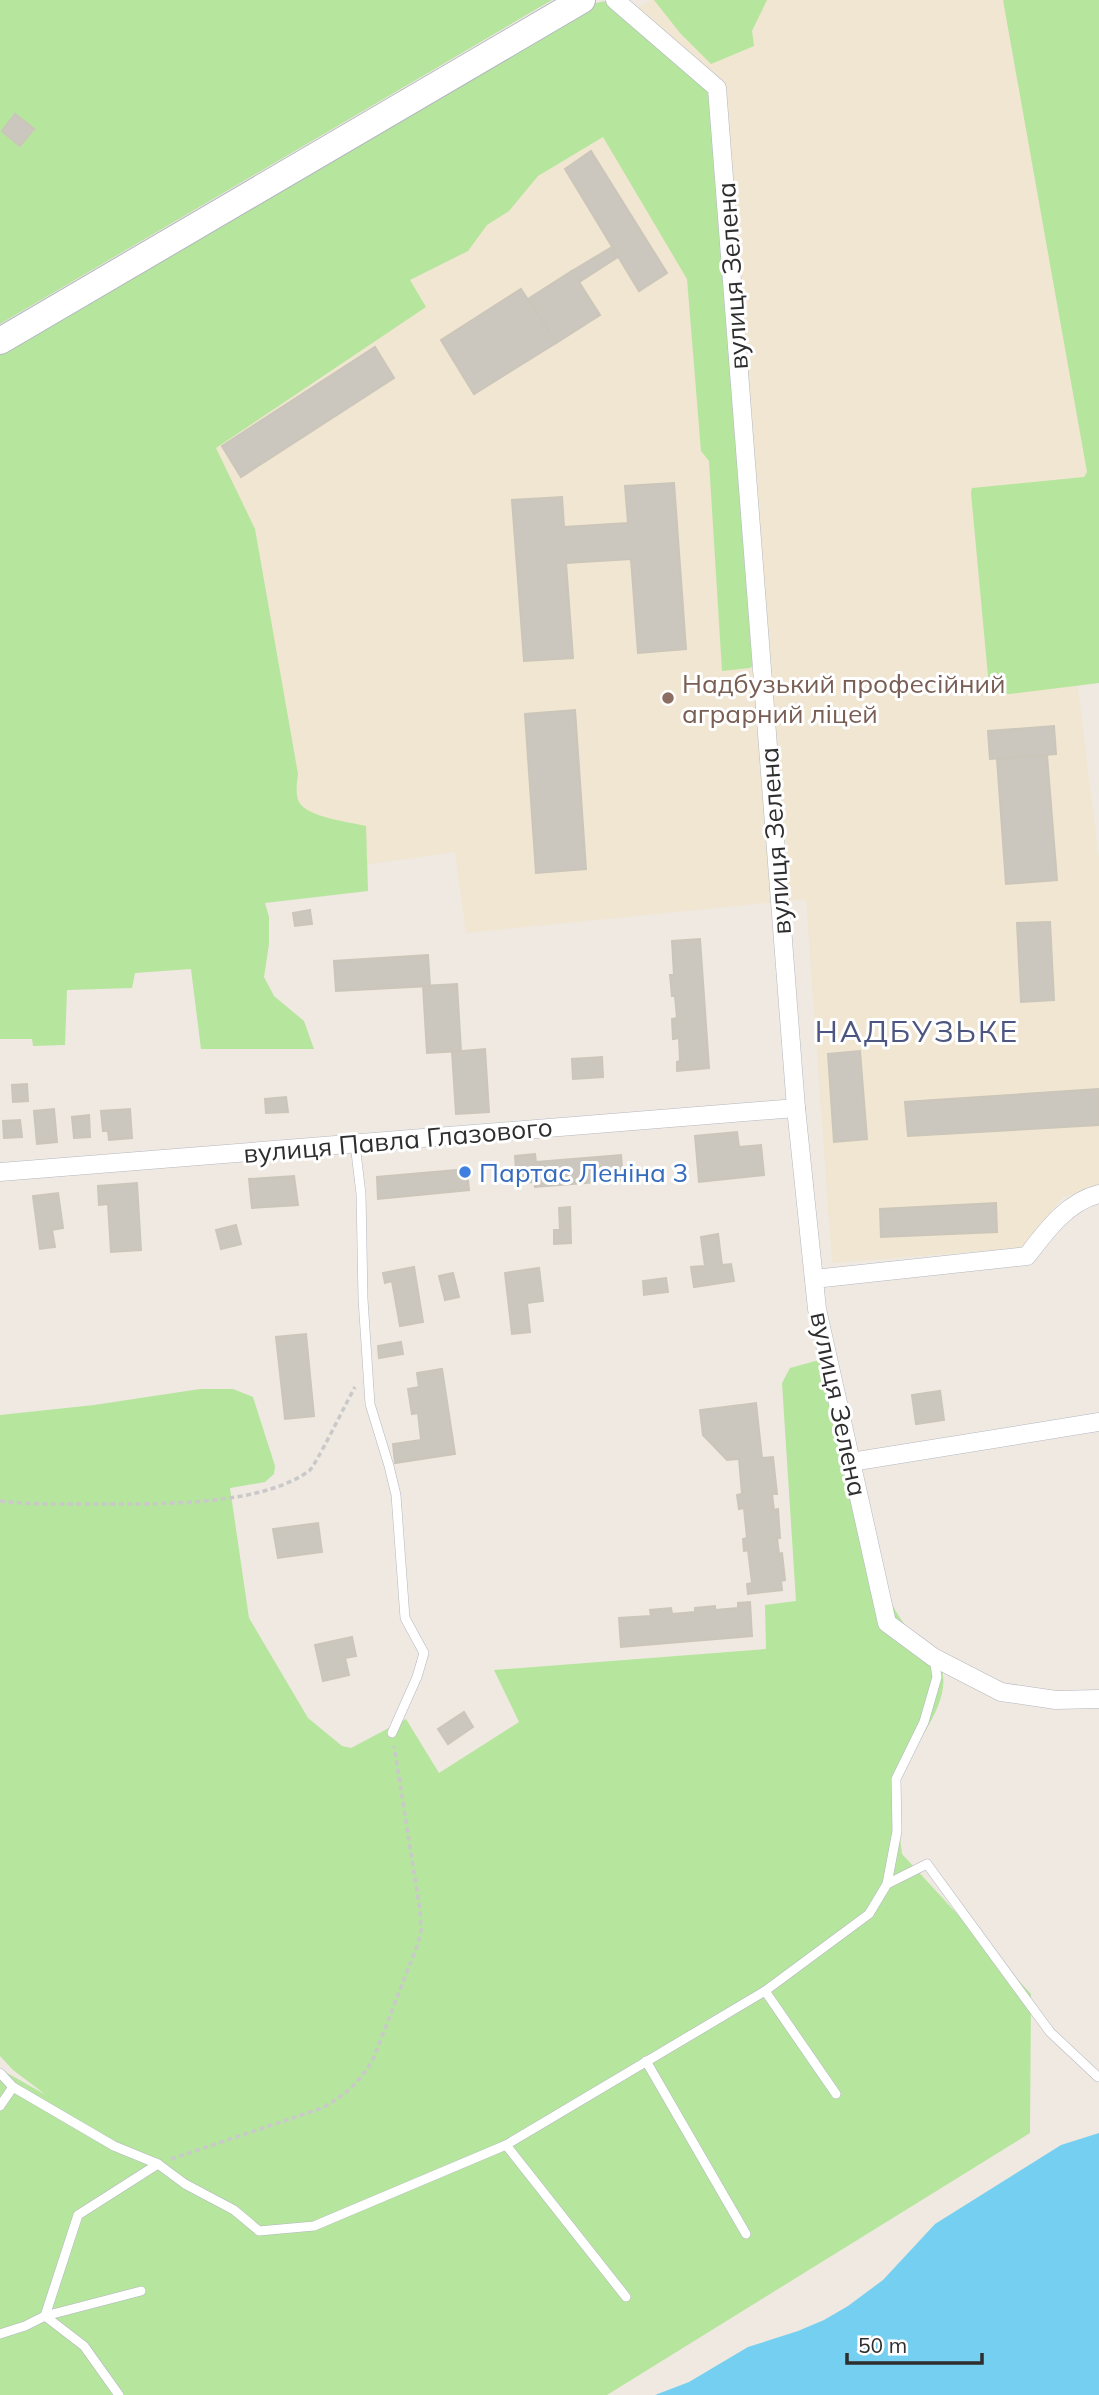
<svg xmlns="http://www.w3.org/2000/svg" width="1099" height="2395" font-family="Mulish,sans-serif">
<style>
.education{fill:#f0e6d1}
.green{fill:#b6e59e}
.water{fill:#75cff0}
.building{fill:#cbc7bf;stroke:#cbc5ba;stroke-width:2}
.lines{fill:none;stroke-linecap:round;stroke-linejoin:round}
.service-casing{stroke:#b4b7c1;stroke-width:10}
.minor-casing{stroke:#b4b7c1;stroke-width:19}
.secondary-casing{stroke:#b4b7c1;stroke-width:28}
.path{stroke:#c9c9c9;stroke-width:3.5;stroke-dasharray:5 3.5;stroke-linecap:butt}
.service{stroke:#fff;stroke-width:9}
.minor{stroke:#fff;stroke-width:18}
.secondary{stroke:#fff;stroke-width:26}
.education-dot{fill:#8d6e63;stroke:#fff;stroke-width:2.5}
.shop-dot{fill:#3f7fe0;stroke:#fff;stroke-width:2.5}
.labels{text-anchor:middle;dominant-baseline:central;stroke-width:6;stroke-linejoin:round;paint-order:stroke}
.street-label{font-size:26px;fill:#2e2e2e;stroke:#fff}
.education-label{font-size:26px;fill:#785e54;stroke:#fff;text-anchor:start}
.shop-label{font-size:26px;fill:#366cbe;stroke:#fff;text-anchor:start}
.quarter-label{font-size:30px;letter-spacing:2px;fill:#4d5680;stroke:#fff}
</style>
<rect width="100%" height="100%" fill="#efe9e1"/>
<path class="education" d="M 651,0 L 1004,0 L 1094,495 L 1056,507 L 1099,860 L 1099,1187 L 1063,1197 L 1022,1248 L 832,1263 L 806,899 L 466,933 L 455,852 L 279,877 L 35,352 Z"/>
<g class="green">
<path d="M 0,0 L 552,0 L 0,324 Z"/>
<path d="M 654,0 L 767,0 L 752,31 L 754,46 L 711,64 L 680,33 Z"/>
<path d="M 1003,0 L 1099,0 L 1099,683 L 1009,694 L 997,693 L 992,688 L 988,676 L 971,493 L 972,488 L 1084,477 L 1087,472 Z"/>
<path d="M 606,1 L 625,4 L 708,85 L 756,664 L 750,668 L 722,671 L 709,461 L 701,451 L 687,279 L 603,137 L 538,176 L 509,211 L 487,225 L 468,251 L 410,280 L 426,307 L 216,448 L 255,529 L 298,774 C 297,783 295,794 299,802 C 307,817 349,822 366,826 L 368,891 L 265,903 L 269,917 L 269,944 L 264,977 L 274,996 L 304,1021 L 314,1049 L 201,1049 L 191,969 L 135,973 L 132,988 L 67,990 L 65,1045 L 33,1046 L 32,1039 L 0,1039 L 0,353 L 586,5 Z"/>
<path d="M 819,1360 L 826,1363 L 888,1596 C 894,1609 901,1621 911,1632 C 919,1642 934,1653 940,1665 C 956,1700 911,1746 899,1779 C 893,1797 900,1835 902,1854 L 1031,1994 L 1030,2133 L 607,2395 L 0,2395 L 0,2069 L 46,2095 L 13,2070 L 0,2056 L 0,1415 L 94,1405 L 200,1389 L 233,1389 L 253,1397 L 275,1466 L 274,1474 L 265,1482 L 230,1488 L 249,1618 L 308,1718 L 342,1746 L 351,1748 L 406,1719 L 439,1773 L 519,1722 L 494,1670 L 766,1649 L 765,1605 L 796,1601 L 782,1383 L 790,1368 Z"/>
</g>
<path class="water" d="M 1099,2133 L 1099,2395 L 655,2395 L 689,2382 L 748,2347 L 798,2331 L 824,2320 L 848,2306 L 883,2280 L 935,2224 L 1061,2145 Z"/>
<g class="building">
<path d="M 15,114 L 34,129 L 20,146 L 2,131 Z"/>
<path d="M 591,151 L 667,273 L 639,291 L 565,169 Z"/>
<path d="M 612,247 L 618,257 L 579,282 L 572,271 Z"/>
<path d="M 572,271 L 600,315 L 556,343 L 528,299 Z"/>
<path d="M 521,289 L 556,343 L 474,394 L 441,340 Z"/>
<path d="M 375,347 L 394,378 L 241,477 L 222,446 Z"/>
<path d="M 674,483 L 686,649 L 638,653 L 631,559 L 566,563 L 573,658 L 524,661 L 512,500 L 562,497 L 564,527 L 628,523 L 625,486 Z"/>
<path d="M 575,710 L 586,869 L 536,873 L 525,714 Z"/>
<path d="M 1054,726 L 1056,754 L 990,759 L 988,731 Z"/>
<path d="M 1047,755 L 1057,880 L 1006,884 L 997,759 Z"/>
<path d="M 310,910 L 312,924 L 295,926 L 293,913 Z"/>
<path d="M 1050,922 L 1054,1000 L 1021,1002 L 1017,923 Z"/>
<path d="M 700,939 L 709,1068 L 677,1071 L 677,1062 L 680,1061 L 679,1038 L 673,1039 L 672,1019 L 677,1018 L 675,996 L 672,996 L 670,975 L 674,975 L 672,941 Z"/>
<path d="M 428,955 L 430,986 L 336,991 L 334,961 Z"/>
<path d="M 457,984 L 461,1051 L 427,1053 L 423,986 Z"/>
<path d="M 485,1049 L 489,1112 L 456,1114 L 452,1052 Z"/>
<path d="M 860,1051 L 867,1139 L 834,1142 L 828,1054 Z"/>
<path d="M 602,1057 L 603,1077 L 573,1079 L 572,1059 Z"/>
<path d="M 27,1084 L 28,1101 L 13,1102 L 12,1085 Z"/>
<path d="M 1099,1089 L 1099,1125 L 908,1136 L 905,1102 Z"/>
<path d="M 286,1097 L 288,1112 L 266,1113 L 265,1099 Z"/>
<path d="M 54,1109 L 57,1142 L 37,1144 L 34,1111 Z"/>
<path d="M 130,1109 L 132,1138 L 109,1140 L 108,1131 L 103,1131 L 101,1111 Z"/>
<path d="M 89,1115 L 90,1137 L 74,1138 L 72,1117 Z"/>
<path d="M 20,1120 L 22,1137 L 4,1138 L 3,1121 Z"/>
<path d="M 737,1132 L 739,1147 L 761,1145 L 764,1175 L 699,1182 L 695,1136 Z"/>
<path d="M 535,1154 L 536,1162 L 621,1155 L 623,1180 L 535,1187 L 535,1182 L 517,1183 L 515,1156 Z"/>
<path d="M 467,1169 L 469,1190 L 378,1199 L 377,1177 Z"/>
<path d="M 294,1176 L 298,1205 L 252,1208 L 249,1179 Z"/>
<path d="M 137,1183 L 141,1250 L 111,1252 L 108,1204 L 99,1205 L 98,1186 Z"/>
<path d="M 58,1193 L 63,1228 L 52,1230 L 55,1247 L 40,1249 L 33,1196 Z"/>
<path d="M 996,1203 L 997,1232 L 881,1237 L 880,1209 Z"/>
<path d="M 570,1207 L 571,1243 L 554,1244 L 554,1230 L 560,1230 L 559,1208 Z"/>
<path d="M 236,1225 L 241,1244 L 221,1249 L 216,1230 Z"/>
<path d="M 718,1234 L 722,1265 L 731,1264 L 734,1281 L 694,1287 L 691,1267 L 705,1266 L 701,1237 Z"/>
<path d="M 414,1267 L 423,1322 L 400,1326 L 392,1281 L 385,1283 L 383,1273 Z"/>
<path d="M 539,1268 L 543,1301 L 527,1303 L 530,1332 L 512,1334 L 505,1273 Z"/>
<path d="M 453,1273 L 459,1297 L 445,1300 L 439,1276 Z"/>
<path d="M 666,1278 L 668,1292 L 644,1295 L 643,1281 Z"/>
<path d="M 306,1334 L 314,1416 L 285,1419 L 276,1337 Z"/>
<path d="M 401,1342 L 403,1354 L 379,1358 L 378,1346 Z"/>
<path d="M 442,1369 L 455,1454 L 395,1463 L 393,1444 L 421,1440 L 418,1413 L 412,1414 L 408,1389 L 419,1387 L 417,1373 Z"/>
<path d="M 940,1391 L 944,1420 L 916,1424 L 912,1395 Z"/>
<path d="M 756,1403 L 762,1458 L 773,1457 L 777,1494 L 772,1494 L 774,1510 L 778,1509 L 780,1538 L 777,1538 L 779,1554 L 782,1553 L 785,1580 L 781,1581 L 782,1590 L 748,1594 L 747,1584 L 752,1583 L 748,1550 L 744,1551 L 743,1539 L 747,1538 L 744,1508 L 739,1509 L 737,1495 L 742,1494 L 739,1459 L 727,1460 L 703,1435 L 700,1410 Z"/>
<path d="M 318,1523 L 322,1552 L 278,1558 L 273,1529 Z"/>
<path d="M 750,1602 L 752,1636 L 621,1647 L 619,1618 L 651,1616 L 650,1610 L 671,1608 L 672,1614 L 695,1612 L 695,1608 L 715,1606 L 715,1610 L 738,1608 L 738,1603 Z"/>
<path d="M 352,1637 L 356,1656 L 345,1658 L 349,1675 L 323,1681 L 315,1645 Z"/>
<path d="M 464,1712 L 473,1727 L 448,1744 L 438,1729 Z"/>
</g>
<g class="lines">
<g class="service-casing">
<g id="service">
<path d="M 355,1144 L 361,1194 L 363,1299 L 370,1404 L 389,1466 L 396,1495 L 405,1618 L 424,1653 L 417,1677 L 392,1733"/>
<path d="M 887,1884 L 927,1864 L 1050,2032 L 1098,2077"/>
<path d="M 765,1991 L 836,2094"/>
<path d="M 646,2061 L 746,2234"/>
<path d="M 0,2073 L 13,2087 L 114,2146 L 158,2164 L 78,2215 L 45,2316 L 141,2291"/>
<path d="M 0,2106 L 13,2087"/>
<path d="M 506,2145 L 626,2297"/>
<path d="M 158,2164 L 185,2184 L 234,2210 L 259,2231 L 314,2226 L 506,2145 L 765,1991 L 869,1914 L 887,1884 L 897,1831 L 896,1779 L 924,1722 L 937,1677 L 934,1658"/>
<path d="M 0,2334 L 25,2326 L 45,2316 L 84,2346 L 119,2395"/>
</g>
</g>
<g class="minor-casing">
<g id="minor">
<path d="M 615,0 L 717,88 L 796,1108 L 817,1309 L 887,1623 L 933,1657 L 1001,1692 L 1056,1700 L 1099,1699"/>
<path d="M 0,1172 L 796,1108"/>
<path d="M 814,1279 L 1027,1256 C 1046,1231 1067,1202 1099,1194"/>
<path d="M 851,1462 L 1099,1422"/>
</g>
</g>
<g class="secondary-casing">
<path id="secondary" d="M 0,341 L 582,0"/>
</g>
<g class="path">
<path d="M 0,1501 C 34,1505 67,1504 101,1504 C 160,1504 260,1506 309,1471 C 315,1467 348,1399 355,1387"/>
<path d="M 171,2159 L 322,2108 C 346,2095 362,2080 374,2057 L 417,1946 L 421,1931 L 420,1910 L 394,1746"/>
</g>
<use href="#service" class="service"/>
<use href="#minor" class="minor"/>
<use href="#secondary" class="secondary"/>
</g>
<circle class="education-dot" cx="668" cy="698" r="7"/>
<circle class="shop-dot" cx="465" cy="1172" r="7"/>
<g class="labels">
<g class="street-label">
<text transform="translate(732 276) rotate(-94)">вулиця Зелена</text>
<text transform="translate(775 841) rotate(-94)">вулиця Зелена</text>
<text transform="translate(398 1140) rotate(-5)">вулиця Павла Глазового</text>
<text transform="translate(839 1404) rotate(78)">вулиця Зелена</text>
</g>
<g class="education-label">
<text x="682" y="683">Надбузький професійний<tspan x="682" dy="30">аграрний ліцей</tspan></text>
</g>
<g class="shop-label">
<text x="479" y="1172">Партас Леніна 3</text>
</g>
<g class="quarter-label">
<text x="917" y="1031">НАДБУЗЬКЕ</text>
</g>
</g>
<path d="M847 2353v10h135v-10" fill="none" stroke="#2e2e2e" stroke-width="3.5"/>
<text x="858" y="2353" font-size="21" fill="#2e2e2e" stroke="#ffffff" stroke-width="5" paint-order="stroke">50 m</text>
</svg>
